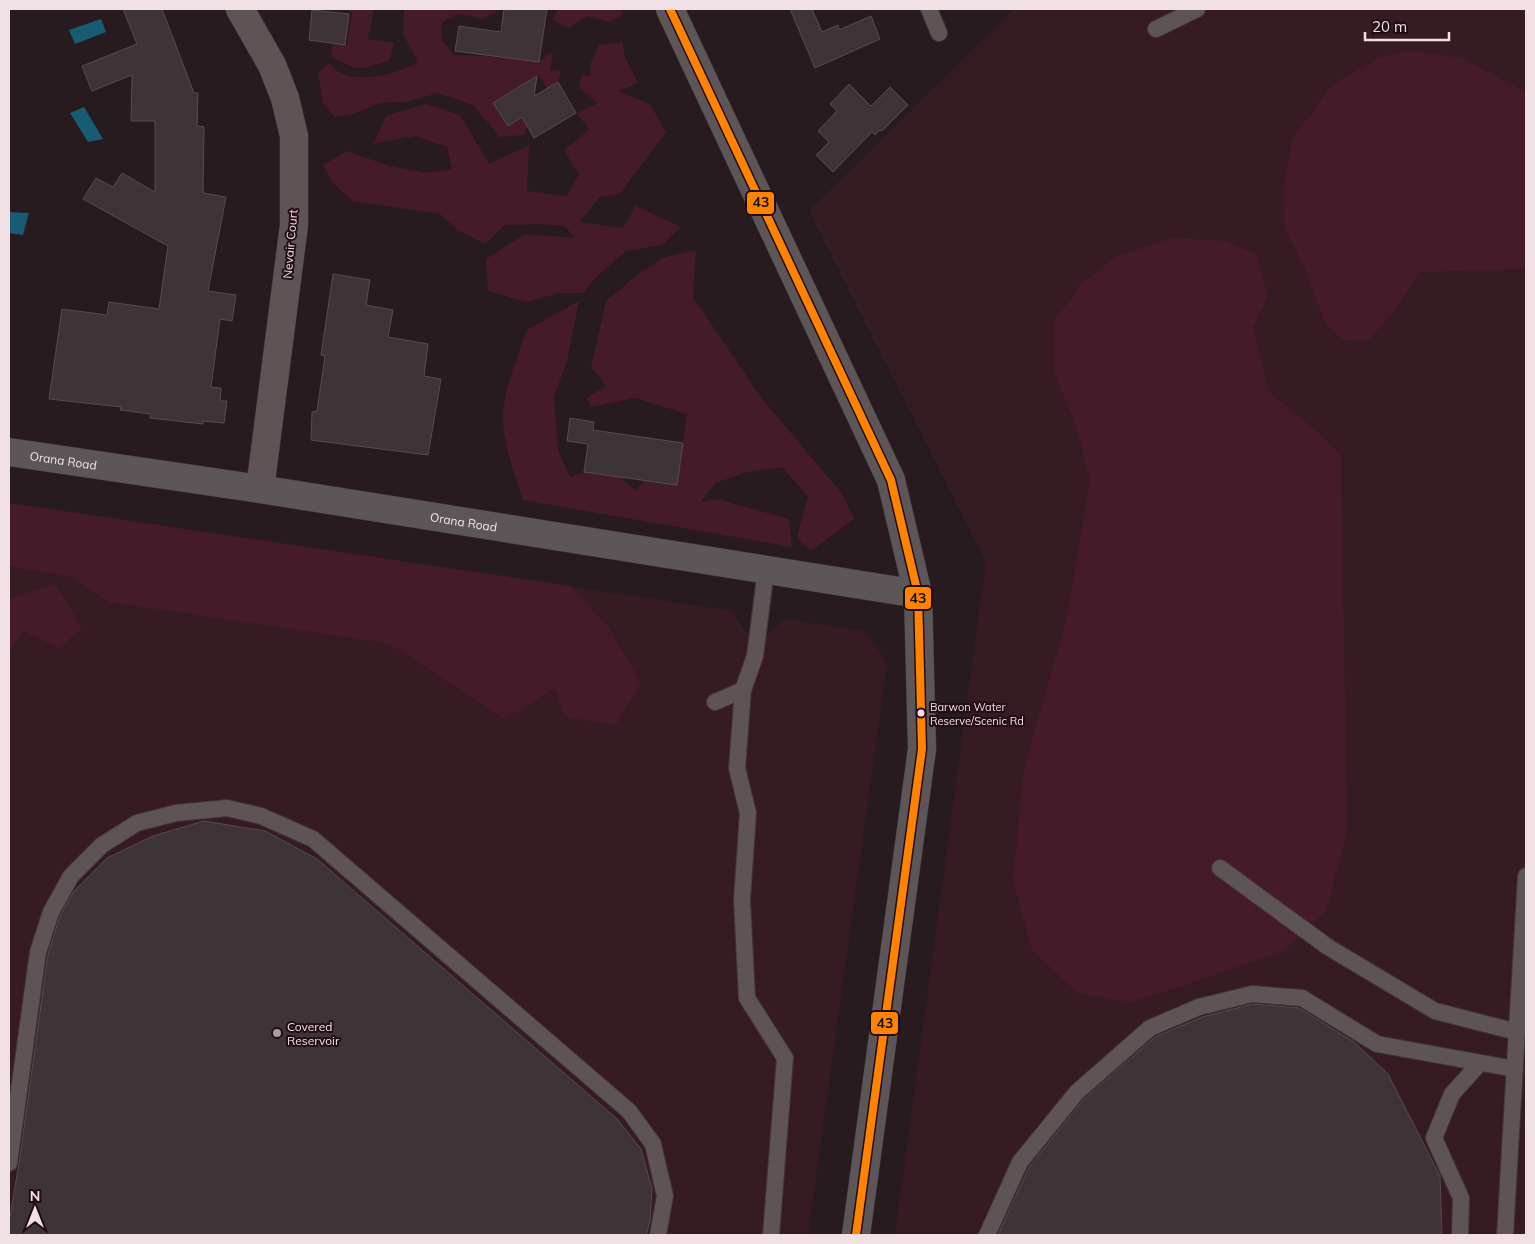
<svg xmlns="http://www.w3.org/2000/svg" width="1535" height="1244" font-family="Mulish,sans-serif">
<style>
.built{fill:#371b23}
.green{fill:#451b29}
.water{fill:#175c72}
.building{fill:#3e3336;stroke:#574b4e}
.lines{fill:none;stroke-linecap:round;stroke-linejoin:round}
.lane-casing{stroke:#413639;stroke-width:18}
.street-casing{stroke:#413639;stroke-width:29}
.secondary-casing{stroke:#413639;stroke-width:29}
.lane{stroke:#5e5456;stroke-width:16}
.street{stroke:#5e5456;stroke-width:28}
.secondary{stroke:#5c5659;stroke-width:28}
.bus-1-casing{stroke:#230d14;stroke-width:11}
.bus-1{stroke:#ff8200;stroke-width:8}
.bus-dot{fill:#f1e0e4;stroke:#230d14;stroke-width:2}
.poi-dot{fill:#ab9b9f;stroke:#230d14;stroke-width:2}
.labels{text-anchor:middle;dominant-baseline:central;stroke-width:4;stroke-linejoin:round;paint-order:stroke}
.bus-label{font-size:11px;fill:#f1e0e4;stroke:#230d14;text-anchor:start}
.street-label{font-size:12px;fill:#f1e0e4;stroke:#230d14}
.poi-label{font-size:12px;fill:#f1e0e4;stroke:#230d14;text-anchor:start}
.line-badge{stroke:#230d14;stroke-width:2}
.pale-badge-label{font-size:14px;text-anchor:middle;font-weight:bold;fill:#111}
</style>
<rect width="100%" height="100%" fill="#281b1f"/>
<g class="built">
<path d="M 1014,9 L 1526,9 L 1526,1235 L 895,1235 L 986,562 L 809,211 Z"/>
<path d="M 9,503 L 733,611 L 747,634 L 766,636 L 785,619 L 867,632 L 887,663 L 808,1235 L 9,1235 Z"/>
</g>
<g class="green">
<path d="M 346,9 L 374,9 L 368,39 L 394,43 L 390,59 C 364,70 356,72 331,56 L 333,44 L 347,45 L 352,13 Z"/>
<path d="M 404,9 L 501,9 L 483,19 L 459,14 L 442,22 L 441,39 L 454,55 L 487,56 L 539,62 L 553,51 L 550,70 L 561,71 L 558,82 L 547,88 L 539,75 L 493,103 L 507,126 L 521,117 L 527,126 L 524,135 L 500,137 L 473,105 L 438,93 L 407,102 L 379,103 L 357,113 L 335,117 L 323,103 L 318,73 L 329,63 C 333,67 339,74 345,75 C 369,81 397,74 418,62 L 403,34 Z"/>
<path d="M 559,9 L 622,9 L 622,15 L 609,22 L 587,16 L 569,28 L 552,20 Z"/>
<path d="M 622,42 L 625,57 L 638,83 L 618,91 L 650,104 L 666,133 L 619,194 L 599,197 L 580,222 L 623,228 L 636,206 L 681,227 L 662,245 L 626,251 L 593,280 L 583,293 L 559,293 L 527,302 L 488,291 L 486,259 L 525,234 L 575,238 L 565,226 L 542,224 L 505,225 L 485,244 L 458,230 L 440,214 L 353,201 L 333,183 L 323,165 L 346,151 L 390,166 L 427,173 L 452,169 L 447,147 L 415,136 L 373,144 L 386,116 L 426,104 L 460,115 L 489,164 L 529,145 L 527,191 L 567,196 L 579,174 L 564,151 L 589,129 L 576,113 L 598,103 L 579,88 L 581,75 L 590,76 L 591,62 L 599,45 Z"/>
<path d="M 1411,51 L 1462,58 L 1526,92 L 1526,269 L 1419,272 L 1397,307 L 1368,341 L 1341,340 L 1325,323 L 1307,273 L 1285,228 L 1284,186 L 1292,140 L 1332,85 L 1380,57 Z"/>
<path d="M 1173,238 L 1225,241 L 1256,254 L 1268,296 L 1253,328 L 1269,392 L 1318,432 L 1341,454 L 1347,833 L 1326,911 L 1285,950 L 1177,988 L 1130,1002 L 1078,993 L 1032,950 L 1013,880 L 1024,768 L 1066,622 L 1090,481 L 1077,428 L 1054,371 L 1054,322 L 1080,285 L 1115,257 Z"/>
<path d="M 696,250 L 693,297 L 759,395 L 843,495 L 854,519 L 811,551 L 797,537 L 808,497 L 783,467 L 748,472 L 715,483 L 700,503 L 717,499 L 789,519 L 792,547 L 523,500 C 515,475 503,445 503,418 C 503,392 518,355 527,330 L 579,301 L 567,361 L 554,397 L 558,450 L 570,477 L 584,472 L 620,477 L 636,491 L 645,480 L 677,484 L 687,414 L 635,398 L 591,407 L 586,398 L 606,386 L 591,367 L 606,301 L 635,277 L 662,258 Z"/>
<path d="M 9,503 L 570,586 L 607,625 L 641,682 L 616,725 L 565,717 L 555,688 L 505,719 L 388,643 L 109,602 L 73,577 L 9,566 Z"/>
<path d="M 55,584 L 82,628 L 59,648 L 23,631 L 9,653 L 9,599 Z"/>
</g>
<g class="water">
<path d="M 101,19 L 106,32 L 75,44 L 69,30 Z"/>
<path d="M 84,107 L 103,139 L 88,142 L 70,113 Z"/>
<path d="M 9,212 L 29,213 L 23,235 L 9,233 Z"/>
</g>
<g class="building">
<path d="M 123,9 L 162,9 L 194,93 L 198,93 L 197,126 L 204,127 L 203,193 L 226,197 L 208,291 L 236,295 L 232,321 L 220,319 L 211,387 L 221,388 L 220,401 L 227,401 L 224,423 L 203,421 L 203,424 L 150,418 L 150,414 L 120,410 L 121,407 L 49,399 L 62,309 L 107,315 L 109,302 L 159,309 L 168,246 L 83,199 L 96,178 L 113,187 L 122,173 L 155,192 L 155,121 L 131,121 L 132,75 L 92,91 L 82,66 L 137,44 Z"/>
<path d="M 504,9 L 547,9 L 539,62 L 455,51 L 459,26 L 501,32 Z"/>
<path d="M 790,9 L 812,9 L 822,32 L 838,25 L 839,30 L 871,16 L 880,39 L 815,68 Z"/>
<path d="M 312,10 L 349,14 L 345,45 L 309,40 Z"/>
<path d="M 537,76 L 534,96 L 558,82 L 576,113 L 534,138 L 522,117 L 508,126 L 493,103 Z"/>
<path d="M 849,84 L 871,106 L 890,87 L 908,105 L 882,131 L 880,130 L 875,135 L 872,132 L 833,172 L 816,155 L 829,142 L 818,131 L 837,111 L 830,104 Z"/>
<path d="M 333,274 L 370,280 L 366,305 L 393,310 L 388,337 L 428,344 L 424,376 L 441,379 L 428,455 L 311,440 L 312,412 L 317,411 L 325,356 L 321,355 Z"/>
<path d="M 570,418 L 594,422 L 593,430 L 683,443 L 677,485 L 584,472 L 588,444 L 567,441 Z"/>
<path d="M 204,821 L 265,831 L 317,859 L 617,1119 L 641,1149 L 652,1189 L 650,1221 L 646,1235 L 9,1235 L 9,1222 L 19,1164 L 48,954 L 60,916 L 74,891 L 107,858 L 153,836 Z"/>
<path d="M 1253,1004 L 1299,1008 L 1354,1042 L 1388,1074 L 1440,1176 L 1442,1235 L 998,1235 L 1029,1167 L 1084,1099 L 1155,1037 L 1202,1017 Z"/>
</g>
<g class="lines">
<g class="lane-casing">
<g id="lane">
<path d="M 929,9 L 939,33"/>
<path d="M 1156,29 L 1197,9"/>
<path d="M 766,570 L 755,656 L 743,690 L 737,768 L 748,813 L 742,900 L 747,998 L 785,1058 L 771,1235"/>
<path d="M 715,702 L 743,690"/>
<path d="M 1220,868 L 1328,947 L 1435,1011 L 1517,1032"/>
<path d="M 9,1163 L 38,952 L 51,912 L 71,876 L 102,845 L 137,823 L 176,813 L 227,808 L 261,816 L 313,839 L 629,1111 L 653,1144 L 665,1196 L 658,1235"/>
<path d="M 987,1235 L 1020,1162 L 1077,1092 L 1150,1028 L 1199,1007 L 1252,994 L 1302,998 L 1377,1044 L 1515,1069"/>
<path d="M 1460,1235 L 1461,1198 L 1434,1138 L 1452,1094 L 1480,1063"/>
<path d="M 1505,1235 L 1526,876"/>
</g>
</g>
<g class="street-casing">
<path id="street" d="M 240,9 L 272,65 L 285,98 L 294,136 L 294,225 L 260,489"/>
</g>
<g class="secondary-casing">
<g id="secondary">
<path d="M 670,9 L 891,480 L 918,594 L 922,749 L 856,1235"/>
<path id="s1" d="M 9,452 L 260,489 L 918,594"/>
</g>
</g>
<use href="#lane" class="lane"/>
<use href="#street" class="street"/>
<use href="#secondary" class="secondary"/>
<g class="bus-1-casing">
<path id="bus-1" d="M 670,9 L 891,480 L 918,594 L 922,749 L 856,1235"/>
</g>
<use href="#bus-1" class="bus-1"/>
</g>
<circle class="bus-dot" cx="921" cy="713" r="4.5"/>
<circle class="poi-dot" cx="277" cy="1033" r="5"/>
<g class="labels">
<g class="bus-label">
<text x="930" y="707">Barwon Water<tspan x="930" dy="14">Reserve/Scenic Rd</tspan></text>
</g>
<g class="street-label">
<text transform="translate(290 244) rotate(-85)">Nevair Court</text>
<text stroke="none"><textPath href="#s1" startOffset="55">Orana Road</textPath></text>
<text stroke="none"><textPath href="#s1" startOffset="460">Orana Road</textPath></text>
</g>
<g class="poi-label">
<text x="287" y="1026">Covered<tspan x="287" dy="14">Reservoir</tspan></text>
</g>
</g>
<g class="line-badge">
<rect x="746" y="191" width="29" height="24" rx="5" fill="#ff8200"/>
<rect x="904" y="586" width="28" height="24" rx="5" fill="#ff8200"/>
<rect x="870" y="1011" width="29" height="24" rx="5" fill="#ff8200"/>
</g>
<g class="pale-badge-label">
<text x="761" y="207">43</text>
<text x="918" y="603">43</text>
<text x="885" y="1028">43</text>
</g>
<rect width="1535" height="1244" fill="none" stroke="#f1e0e4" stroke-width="20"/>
<g transform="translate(35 1209)" stroke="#230d14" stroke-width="4" paint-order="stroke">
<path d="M0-4L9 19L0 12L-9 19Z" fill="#f1e0e4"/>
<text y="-8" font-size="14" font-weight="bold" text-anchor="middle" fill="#f1e0e4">N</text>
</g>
<path d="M1365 32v8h84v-8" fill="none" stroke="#f1e0e4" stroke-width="2.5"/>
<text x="1372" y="32" font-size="15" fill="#f1e0e4" stroke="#230d14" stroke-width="4" paint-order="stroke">20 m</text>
</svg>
